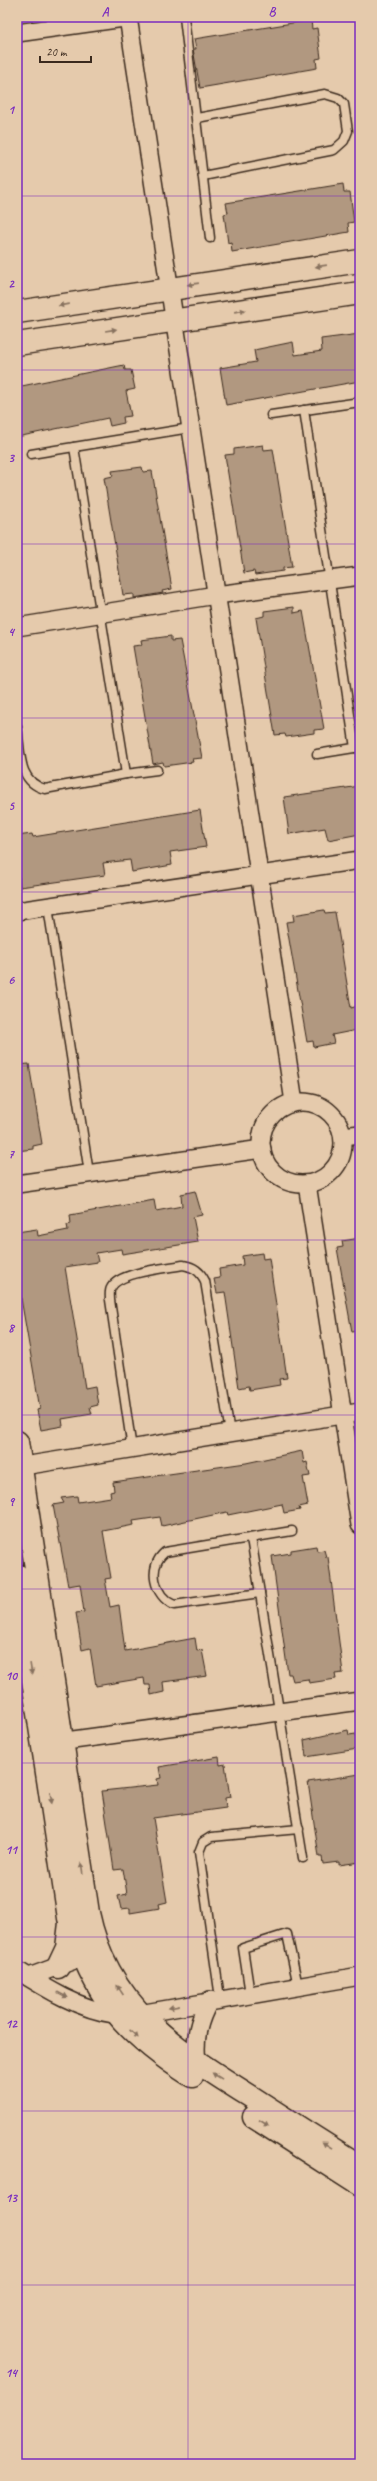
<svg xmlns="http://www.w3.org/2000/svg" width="377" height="2481" font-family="Caveat,sans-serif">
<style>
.building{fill:#b19880;stroke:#3b2a1e}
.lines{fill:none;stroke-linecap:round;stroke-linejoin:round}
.lane-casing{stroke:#3b2a1e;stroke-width:11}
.street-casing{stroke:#3b2a1e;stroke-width:20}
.secondary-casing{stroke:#3b2a1e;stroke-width:25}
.lane{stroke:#e5caac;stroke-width:8}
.street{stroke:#e5caac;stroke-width:17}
.secondary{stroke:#e5caac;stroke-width:22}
.oneway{fill:#88725e}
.grid{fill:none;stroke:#7b2cbf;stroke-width:1;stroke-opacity:0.55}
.neatline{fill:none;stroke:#7b2cbf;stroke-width:1.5}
.grid-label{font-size:13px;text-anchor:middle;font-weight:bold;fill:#7b2cbf}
</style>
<rect width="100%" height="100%" fill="#e5caac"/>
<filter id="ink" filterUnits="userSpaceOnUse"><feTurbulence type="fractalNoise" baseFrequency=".025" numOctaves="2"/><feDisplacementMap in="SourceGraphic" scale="8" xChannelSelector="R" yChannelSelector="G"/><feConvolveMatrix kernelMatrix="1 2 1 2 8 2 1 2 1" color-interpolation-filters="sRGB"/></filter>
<g filter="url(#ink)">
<g class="building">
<path d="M 311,20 L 312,29 L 317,28 L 321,58 L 316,59 L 317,68 L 200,88 L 193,49 L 196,49 L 194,39 Z"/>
<path d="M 343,184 L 344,192 L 350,192 L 354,222 L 348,223 L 349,232 L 232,252 L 231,242 L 228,243 L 224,214 L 228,213 L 226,203 Z"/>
<path d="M 360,334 L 360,381 L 226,405 L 220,368 L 256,362 L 254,350 L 293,342 L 295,355 L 322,351 L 321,339 Z"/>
<path d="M 124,365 L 125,370 L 131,370 L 135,389 L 126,391 L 131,416 L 123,417 L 124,423 L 110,426 L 108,418 L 17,437 L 17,387 Z"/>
<path d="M 263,445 L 264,450 L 273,449 L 292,567 L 283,568 L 283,571 L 255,575 L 254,571 L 244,573 L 225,455 L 234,454 L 234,449 Z"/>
<path d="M 142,467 L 143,472 L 152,471 L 172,589 L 162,591 L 163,593 L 134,598 L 134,594 L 123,595 L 104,478 L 113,476 L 112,471 Z"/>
<path d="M 294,607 L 294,613 L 303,611 L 324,729 L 314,730 L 314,733 L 286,737 L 285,734 L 275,735 L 256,618 L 264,616 L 264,611 Z"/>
<path d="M 171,636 L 171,641 L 180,640 L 202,758 L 192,759 L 193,762 L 164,766 L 163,762 L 153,764 L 133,646 L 142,645 L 141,640 Z"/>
<path d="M 360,786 L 360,834 L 328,840 L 325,828 L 289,834 L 284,797 Z"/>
<path d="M 200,810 L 206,847 L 170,852 L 172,865 L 132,872 L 130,860 L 103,863 L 105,875 L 20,887 L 19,877 L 17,878 L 17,836 L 32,834 L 33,837 Z"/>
<path d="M 324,910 L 325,913 L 335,912 L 351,1008 L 358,1006 L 360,1021 L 355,1022 L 357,1030 L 332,1035 L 334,1043 L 314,1047 L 313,1041 L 307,1042 L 286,922 L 294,921 L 293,915 Z"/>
<path d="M 29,1064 L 42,1144 L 33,1146 L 33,1149 L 17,1151 L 17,1065 Z"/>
<path d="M 195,1191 L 202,1215 L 193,1217 L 198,1242 L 122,1254 L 121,1249 L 96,1253 L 98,1262 L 65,1267 L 85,1388 L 95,1386 L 98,1405 L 90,1407 L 92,1414 L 62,1419 L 63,1426 L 41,1430 L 37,1410 L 40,1409 L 17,1275 L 17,1232 L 37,1229 L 38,1236 L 68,1230 L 67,1225 L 71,1224 L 70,1215 L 154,1200 L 156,1211 L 182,1206 L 181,1194 Z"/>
<path d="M 360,1238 L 360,1331 L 352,1332 L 337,1248 L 343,1247 L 342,1241 Z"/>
<path d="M 262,1253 L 263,1259 L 269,1258 L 287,1378 L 279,1379 L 280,1385 L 250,1390 L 249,1386 L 239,1388 L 225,1292 L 217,1293 L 214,1279 L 220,1278 L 219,1269 L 243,1265 L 242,1256 Z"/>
<path d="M 302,1451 L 304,1463 L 307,1462 L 310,1476 L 303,1477 L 308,1505 L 299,1507 L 300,1510 L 284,1513 L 282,1504 L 228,1515 L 227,1512 L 162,1526 L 160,1517 L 133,1521 L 134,1525 L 103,1531 L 111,1578 L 105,1579 L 110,1607 L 119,1605 L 125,1651 L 195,1638 L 197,1651 L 202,1650 L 207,1676 L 163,1682 L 164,1692 L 151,1695 L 150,1685 L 145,1685 L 144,1678 L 96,1686 L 90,1648 L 82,1650 L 76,1613 L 84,1612 L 80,1584 L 68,1586 L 53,1505 L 64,1503 L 61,1498 L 77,1496 L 78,1502 L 111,1497 L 110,1492 L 114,1491 L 113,1482 L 246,1463 Z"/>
<path d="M 316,1546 L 317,1551 L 324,1550 L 326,1557 L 328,1557 L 343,1673 L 335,1674 L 336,1679 L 309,1683 L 308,1679 L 293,1681 L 291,1674 L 288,1674 L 272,1556 L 291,1553 L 291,1550 Z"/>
<path d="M 348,1730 L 349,1735 L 356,1734 L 358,1749 L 306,1757 L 304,1740 Z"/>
<path d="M 219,1757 L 220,1765 L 225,1764 L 230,1797 L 225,1798 L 226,1808 L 153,1818 L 167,1902 L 159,1904 L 160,1908 L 130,1913 L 130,1908 L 121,1909 L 118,1896 L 127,1894 L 123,1869 L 114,1870 L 102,1791 L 158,1785 L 157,1779 L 161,1778 L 159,1767 Z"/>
<path d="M 360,1774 L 360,1862 L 339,1865 L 339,1862 L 323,1864 L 322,1857 L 319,1857 L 308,1782 Z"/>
</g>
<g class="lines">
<g class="lane-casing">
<g id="lane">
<path d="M 184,17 L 210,238"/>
<path d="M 197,118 L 325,94 L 338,98 L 344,104 L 348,131 L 344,141 L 334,150 L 203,176"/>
<path d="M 304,410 L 355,748"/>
<path d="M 271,415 L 360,402"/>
<path d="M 74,447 L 126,774"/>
<path d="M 31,454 L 190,428"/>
<path d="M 17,727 C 21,751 17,782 45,789 L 126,774 L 157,770"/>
<path d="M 317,754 L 360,747"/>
<path d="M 48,907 L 89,1173"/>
<path d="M 132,1449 L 110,1300 C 110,1297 109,1291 111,1288 C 118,1272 167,1268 183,1265 C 194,1267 200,1271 205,1281 L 230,1433"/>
<path d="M 251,1538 L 303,1858"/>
<path d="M 260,1593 L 174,1605 C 154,1596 147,1567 165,1552 L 292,1531"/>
<path d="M 250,1994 L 243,1948 L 287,1934 L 298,1986"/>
<path d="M 220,1998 L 199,1852 L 203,1842 L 211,1837 L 299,1829"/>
</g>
</g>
<g class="street-casing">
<g id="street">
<path d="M 128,17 L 294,1102"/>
<path d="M 17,33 L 131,17"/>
<path d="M 17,627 L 216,595 L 360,576"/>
<path d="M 17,911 L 360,860"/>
<circle cx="302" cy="1143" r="41"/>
<path d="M 343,1136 L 360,1134"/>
<path d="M 17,1184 L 262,1149"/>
<path d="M 307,1184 L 360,1525"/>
<path d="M 17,1467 L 360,1412"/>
<path d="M 51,1743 L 360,1701"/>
<path d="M 17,1970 C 45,1988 81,2010 114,2014 C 122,2015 131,2014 139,2014 L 360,1976"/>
<path d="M 29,1977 L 96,1952"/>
<path d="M 197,2063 C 194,2039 198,2021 210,2000"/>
</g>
</g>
<g class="secondary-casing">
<g id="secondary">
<path d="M 17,312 L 360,261"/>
<path d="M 17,344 L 360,293"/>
<path d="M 17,1442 L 88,1913 C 107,2006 175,2049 250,2096 C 287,2120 323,2143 360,2166"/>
<path d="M 17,1575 L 69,1918 C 96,1997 121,2031 192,2076"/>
<path d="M 58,1967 L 67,1948 L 70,1923"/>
<path d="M 254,2117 L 360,2185"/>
</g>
</g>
<use href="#lane" class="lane"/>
<use href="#street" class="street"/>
<use href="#secondary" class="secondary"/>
</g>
<defs><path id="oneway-solid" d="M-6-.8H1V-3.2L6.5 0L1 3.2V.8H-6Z"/></defs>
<g class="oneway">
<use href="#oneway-solid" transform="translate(321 266) rotate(172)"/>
<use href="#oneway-solid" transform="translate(193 284) rotate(172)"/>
<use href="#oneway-solid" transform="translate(64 305) rotate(171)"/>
<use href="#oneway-solid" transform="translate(240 311) rotate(-8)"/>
<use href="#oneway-solid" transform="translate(111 330) rotate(-9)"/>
<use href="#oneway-solid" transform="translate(31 1669) rotate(81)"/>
<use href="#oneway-solid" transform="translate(51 1798) rotate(81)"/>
<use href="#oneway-solid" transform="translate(82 1868) rotate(-98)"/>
<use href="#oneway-solid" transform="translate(120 1990) rotate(-124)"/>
<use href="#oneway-solid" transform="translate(63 1995) rotate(28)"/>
<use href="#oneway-solid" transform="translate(174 2007) rotate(169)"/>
<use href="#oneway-solid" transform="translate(134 2034) rotate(43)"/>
<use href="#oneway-solid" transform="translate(217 2076) rotate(-148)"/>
<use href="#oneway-solid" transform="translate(264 2123) rotate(33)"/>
<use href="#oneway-solid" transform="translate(327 2145) rotate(-148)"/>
</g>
</g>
<path class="grid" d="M 188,17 L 188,2464M 17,196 L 360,196M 17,370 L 360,370M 17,544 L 360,544M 17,718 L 360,718M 17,892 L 360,892M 17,1066 L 360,1066M 17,1240 L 360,1240M 17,1415 L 360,1415M 17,1589 L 360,1589M 17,1763 L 360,1763M 17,1937 L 360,1937M 17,2111 L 360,2111M 17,2285 L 360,2285"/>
<rect width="377" height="2481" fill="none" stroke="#e5caac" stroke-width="44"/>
<path d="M40 56v6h51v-6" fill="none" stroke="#3b2a1e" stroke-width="2"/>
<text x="46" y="56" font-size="12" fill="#3b2a1e" stroke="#e5caac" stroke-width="3" paint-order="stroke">20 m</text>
<rect x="22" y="22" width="333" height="2437" class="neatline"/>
<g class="grid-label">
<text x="105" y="16">A</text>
<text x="272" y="16">B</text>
<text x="11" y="114">1</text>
<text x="11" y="288">2</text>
<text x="11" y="462">3</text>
<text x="11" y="636">4</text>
<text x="11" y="810">5</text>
<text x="11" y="984">6</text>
<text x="11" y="1158">7</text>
<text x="11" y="1332">8</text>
<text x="11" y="1506">9</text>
<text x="11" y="1680">10</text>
<text x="11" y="1854">11</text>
<text x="11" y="2028">12</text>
<text x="11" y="2202">13</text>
<text x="11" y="2377">14</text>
</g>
</svg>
